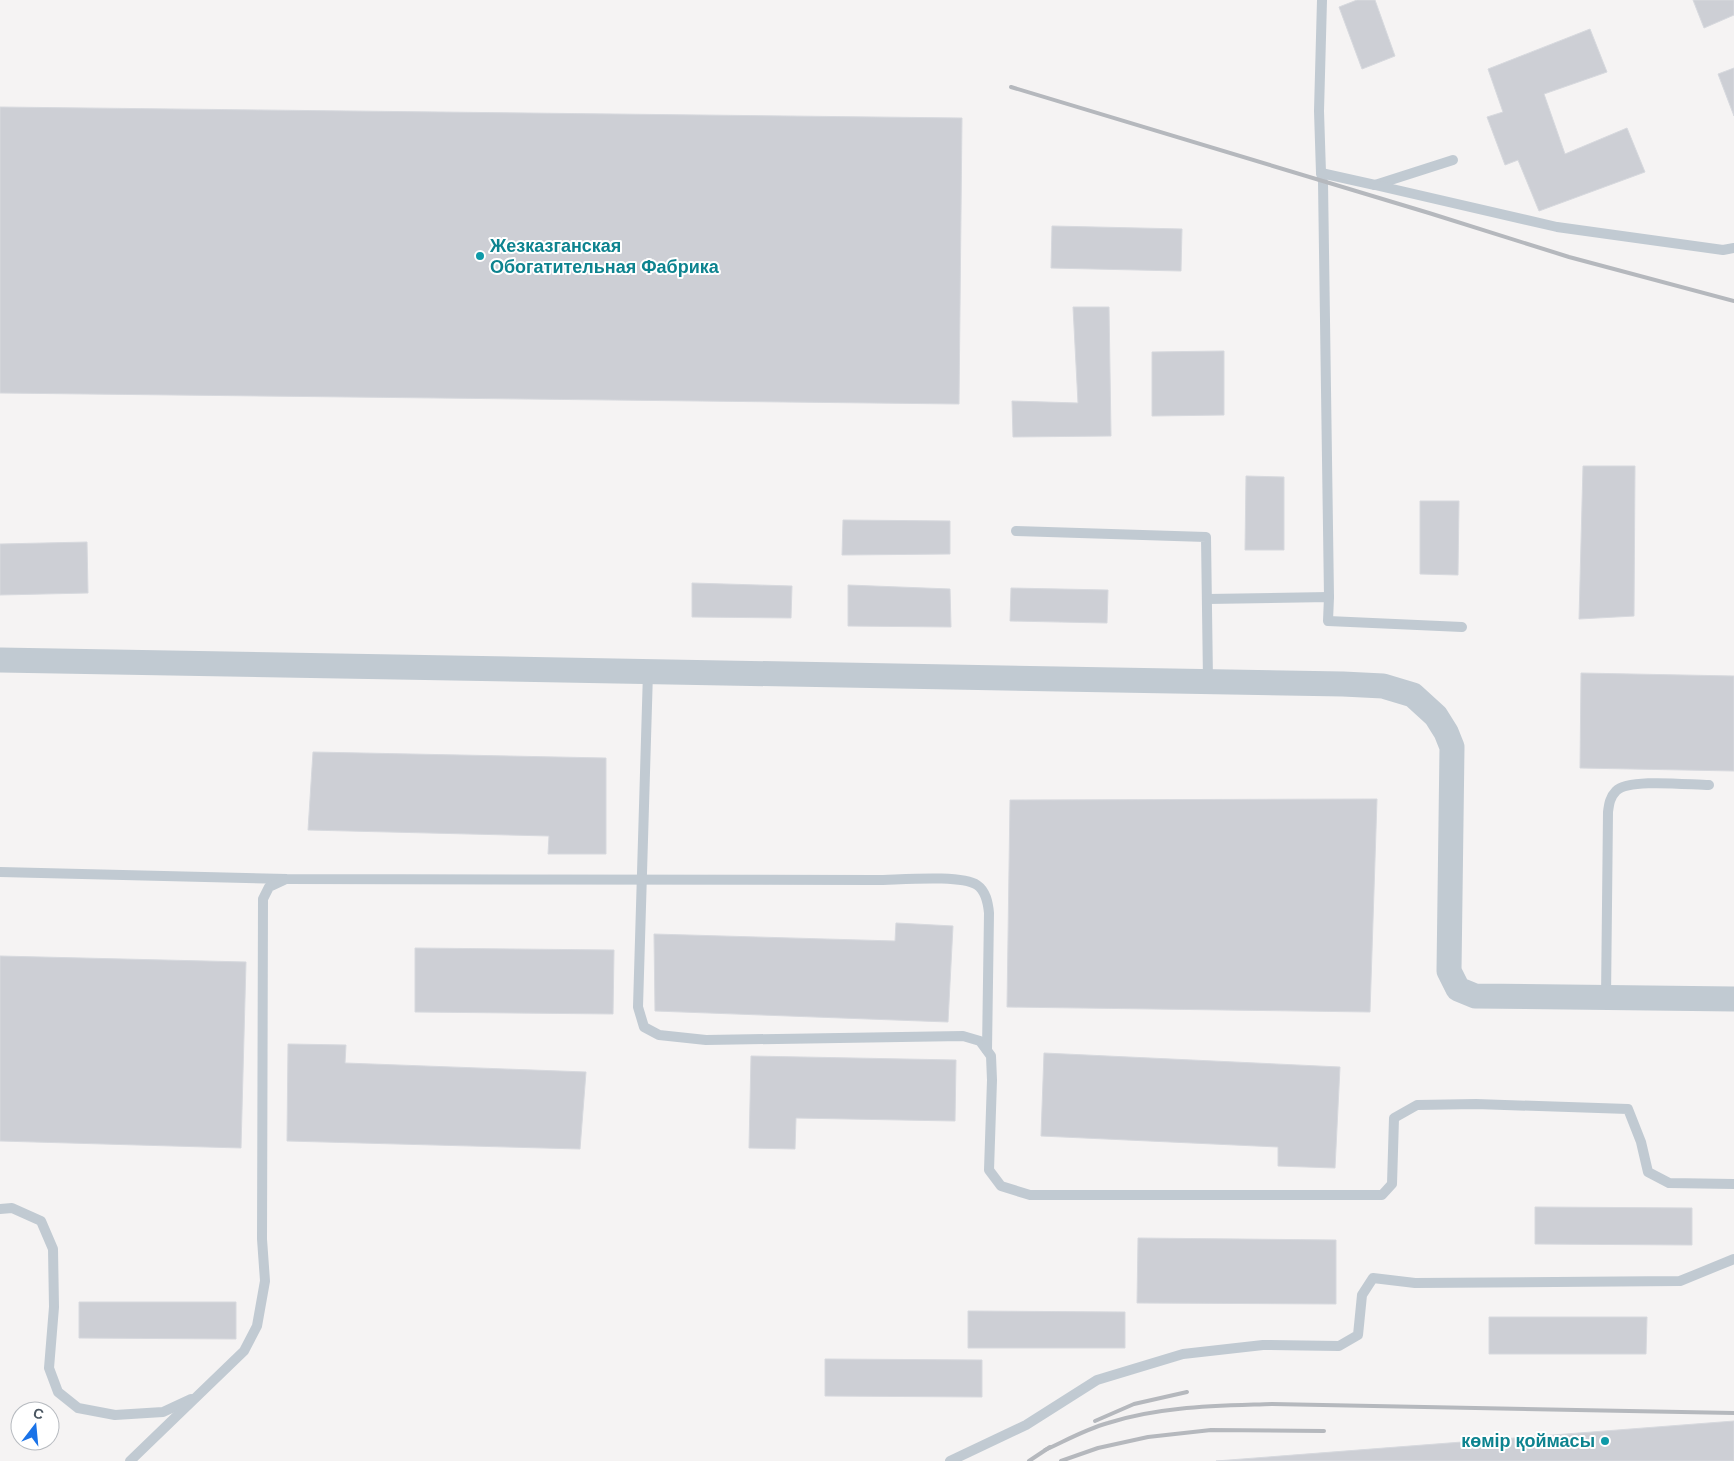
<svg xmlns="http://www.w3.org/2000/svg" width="1734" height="1461" font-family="Helvetica,sans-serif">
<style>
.building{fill:#cdcfd5;stroke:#d7d9de}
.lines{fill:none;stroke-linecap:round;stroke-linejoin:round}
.service{stroke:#c1cad2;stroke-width:10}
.tertiary{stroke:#c1cad2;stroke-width:25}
.rail{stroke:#b5b8bd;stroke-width:4}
.culture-dot{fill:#0f9aa8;stroke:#fff;stroke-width:2}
.labels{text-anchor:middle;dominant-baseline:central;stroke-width:4;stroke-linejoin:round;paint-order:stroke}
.culture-label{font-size:18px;font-weight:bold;fill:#0d838f;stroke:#fff;text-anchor:start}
</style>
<rect width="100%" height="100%" fill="#f5f3f3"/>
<g class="building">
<path d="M 1357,0 L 1375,0 L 1395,56 L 1362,69 L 1339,7 Z"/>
<path d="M 1693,0 L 1734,0 L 1734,15 L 1704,28 Z"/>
<path d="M 1590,29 L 1607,72 L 1544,94 L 1565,154 L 1627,128 L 1645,172 L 1539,211 L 1518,160 L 1505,165 L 1487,117 L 1503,112 L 1488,69 Z"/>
<path d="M 1734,68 L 1734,116 L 1718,74 Z"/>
<path d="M 0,107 L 962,118 L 959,404 L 0,393 Z"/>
<path d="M 1052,226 L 1182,229 L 1181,271 L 1051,268 Z"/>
<path d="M 1073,307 L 1109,307 L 1111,436 L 1013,437 L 1012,401 L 1078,403 Z"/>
<path d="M 1224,351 L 1224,415 L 1152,416 L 1152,352 Z"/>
<path d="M 1583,466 L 1635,466 L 1634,616 L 1579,619 Z"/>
<path d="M 1246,476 L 1284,477 L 1284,550 L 1245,550 Z"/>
<path d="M 1420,501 L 1459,501 L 1458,575 L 1420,574 Z"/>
<path d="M 843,520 L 950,521 L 950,554 L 842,555 Z"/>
<path d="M 87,542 L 88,593 L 0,595 L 0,544 Z"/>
<path d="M 692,583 L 792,586 L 791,618 L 692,617 Z"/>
<path d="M 848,585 L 950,589 L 951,627 L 848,626 Z"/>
<path d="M 1011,588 L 1108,590 L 1107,623 L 1010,621 Z"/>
<path d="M 1581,673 L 1734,676 L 1734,771 L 1580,768 Z"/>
<path d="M 313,752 L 606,758 L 606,854 L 548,854 L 549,836 L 308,830 Z"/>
<path d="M 1377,799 L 1370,1012 L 1007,1007 L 1010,800 Z"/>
<path d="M 896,923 L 953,926 L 948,1022 L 655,1011 L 654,934 L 895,941 Z"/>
<path d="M 415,948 L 614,950 L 613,1014 L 415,1012 Z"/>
<path d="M 0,956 L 246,962 L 241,1148 L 0,1141 Z"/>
<path d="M 288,1044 L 346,1045 L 345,1063 L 586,1072 L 580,1149 L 287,1141 Z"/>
<path d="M 1044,1053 L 1340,1067 L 1335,1168 L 1278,1166 L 1278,1147 L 1041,1136 Z"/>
<path d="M 751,1056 L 956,1060 L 955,1121 L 796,1118 L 795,1149 L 749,1148 Z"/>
<path d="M 1535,1207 L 1692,1208 L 1692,1245 L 1535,1244 Z"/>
<path d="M 1138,1238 L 1336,1240 L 1336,1304 L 1137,1303 Z"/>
<path d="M 79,1302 L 236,1302 L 236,1339 L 79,1338 Z"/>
<path d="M 968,1311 L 1125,1312 L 1125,1348 L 968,1348 Z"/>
<path d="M 1489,1317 L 1647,1317 L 1646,1354 L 1489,1354 Z"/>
<path d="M 825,1359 L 982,1360 L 982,1397 L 825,1396 Z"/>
<path d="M 1734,1421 L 1734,1461 L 1216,1461 Z"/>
</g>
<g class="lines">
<g class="service">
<path d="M 1322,0 L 1319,111 L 1321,173 L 1323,182 L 1329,597"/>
<path d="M 1321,173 L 1375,185 L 1453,160"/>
<path d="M 1375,185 L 1557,227 L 1723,250 L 1734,248"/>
<path d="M 1016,531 L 1206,537 L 1208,681"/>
<path d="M 1207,599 L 1329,597 L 1328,621 L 1462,627"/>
<path d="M 648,672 L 638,1007 L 644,1027 L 659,1035 L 706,1040 L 963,1036 L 980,1041 L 991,1056 L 992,1080 L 989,1170 L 1001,1186 L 1030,1195 L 1382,1195 L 1392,1184 L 1394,1118 L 1417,1105 L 1476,1104 L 1628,1109 L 1641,1142 L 1648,1172 L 1669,1183 L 1734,1184"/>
<path d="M 0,872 L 287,879 L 876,880 C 897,880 961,874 977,885 C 986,891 988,903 989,913 L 987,1050"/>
<path d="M 1606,998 L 1608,812 C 1609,804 1610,797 1616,791 C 1629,778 1690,785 1709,785"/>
<path d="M 0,1209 L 12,1208 L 41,1221 L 53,1249 L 54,1307 L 49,1368 L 58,1392 L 78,1408 L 115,1415 L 163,1412 L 191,1399"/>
<path d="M 130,1461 L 244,1351 L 257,1326 L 265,1281 L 262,1239 L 263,899 L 269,887 L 284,880"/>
<path d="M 950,1461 L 1026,1425 L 1097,1380 L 1183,1354 L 1263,1345 L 1339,1346 L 1358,1335 L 1362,1295 L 1373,1278 L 1415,1283 L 1680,1281 L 1734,1259"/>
</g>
<path class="tertiary" d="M 0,660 L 1343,684 L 1383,686 L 1413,695 L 1436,716 L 1446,732 L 1452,747 L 1449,971 L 1458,989 L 1475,996 L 1734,999"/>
<g class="rail">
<path d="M 1011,87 L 1429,213 L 1569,257 L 1734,301"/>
<path d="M 1095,1421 L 1134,1404 L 1187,1392"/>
<path d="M 1045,1450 C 1065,1441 1086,1429 1108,1423 C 1160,1406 1218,1406 1272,1404 L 1734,1413"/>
<path d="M 1029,1461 L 1050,1447"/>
<path d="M 1061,1461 L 1098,1448 L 1148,1437 L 1211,1430 L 1324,1431"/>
</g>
</g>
<g class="culture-dot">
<circle cx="480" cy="256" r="5"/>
<circle cx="1605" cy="1441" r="5"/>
</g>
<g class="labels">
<g class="culture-label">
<text x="490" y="246">Жезказганская<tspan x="490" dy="21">Обогатительная Фабрика</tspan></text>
<text x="1595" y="1441" text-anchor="end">көмір қоймасы</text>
</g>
</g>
<g transform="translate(35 1426) rotate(16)"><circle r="24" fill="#ffffff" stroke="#b7bbc0"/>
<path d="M0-4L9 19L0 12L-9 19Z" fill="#1a73e8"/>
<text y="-8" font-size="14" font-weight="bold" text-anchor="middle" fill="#4a5661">С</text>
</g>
</svg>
